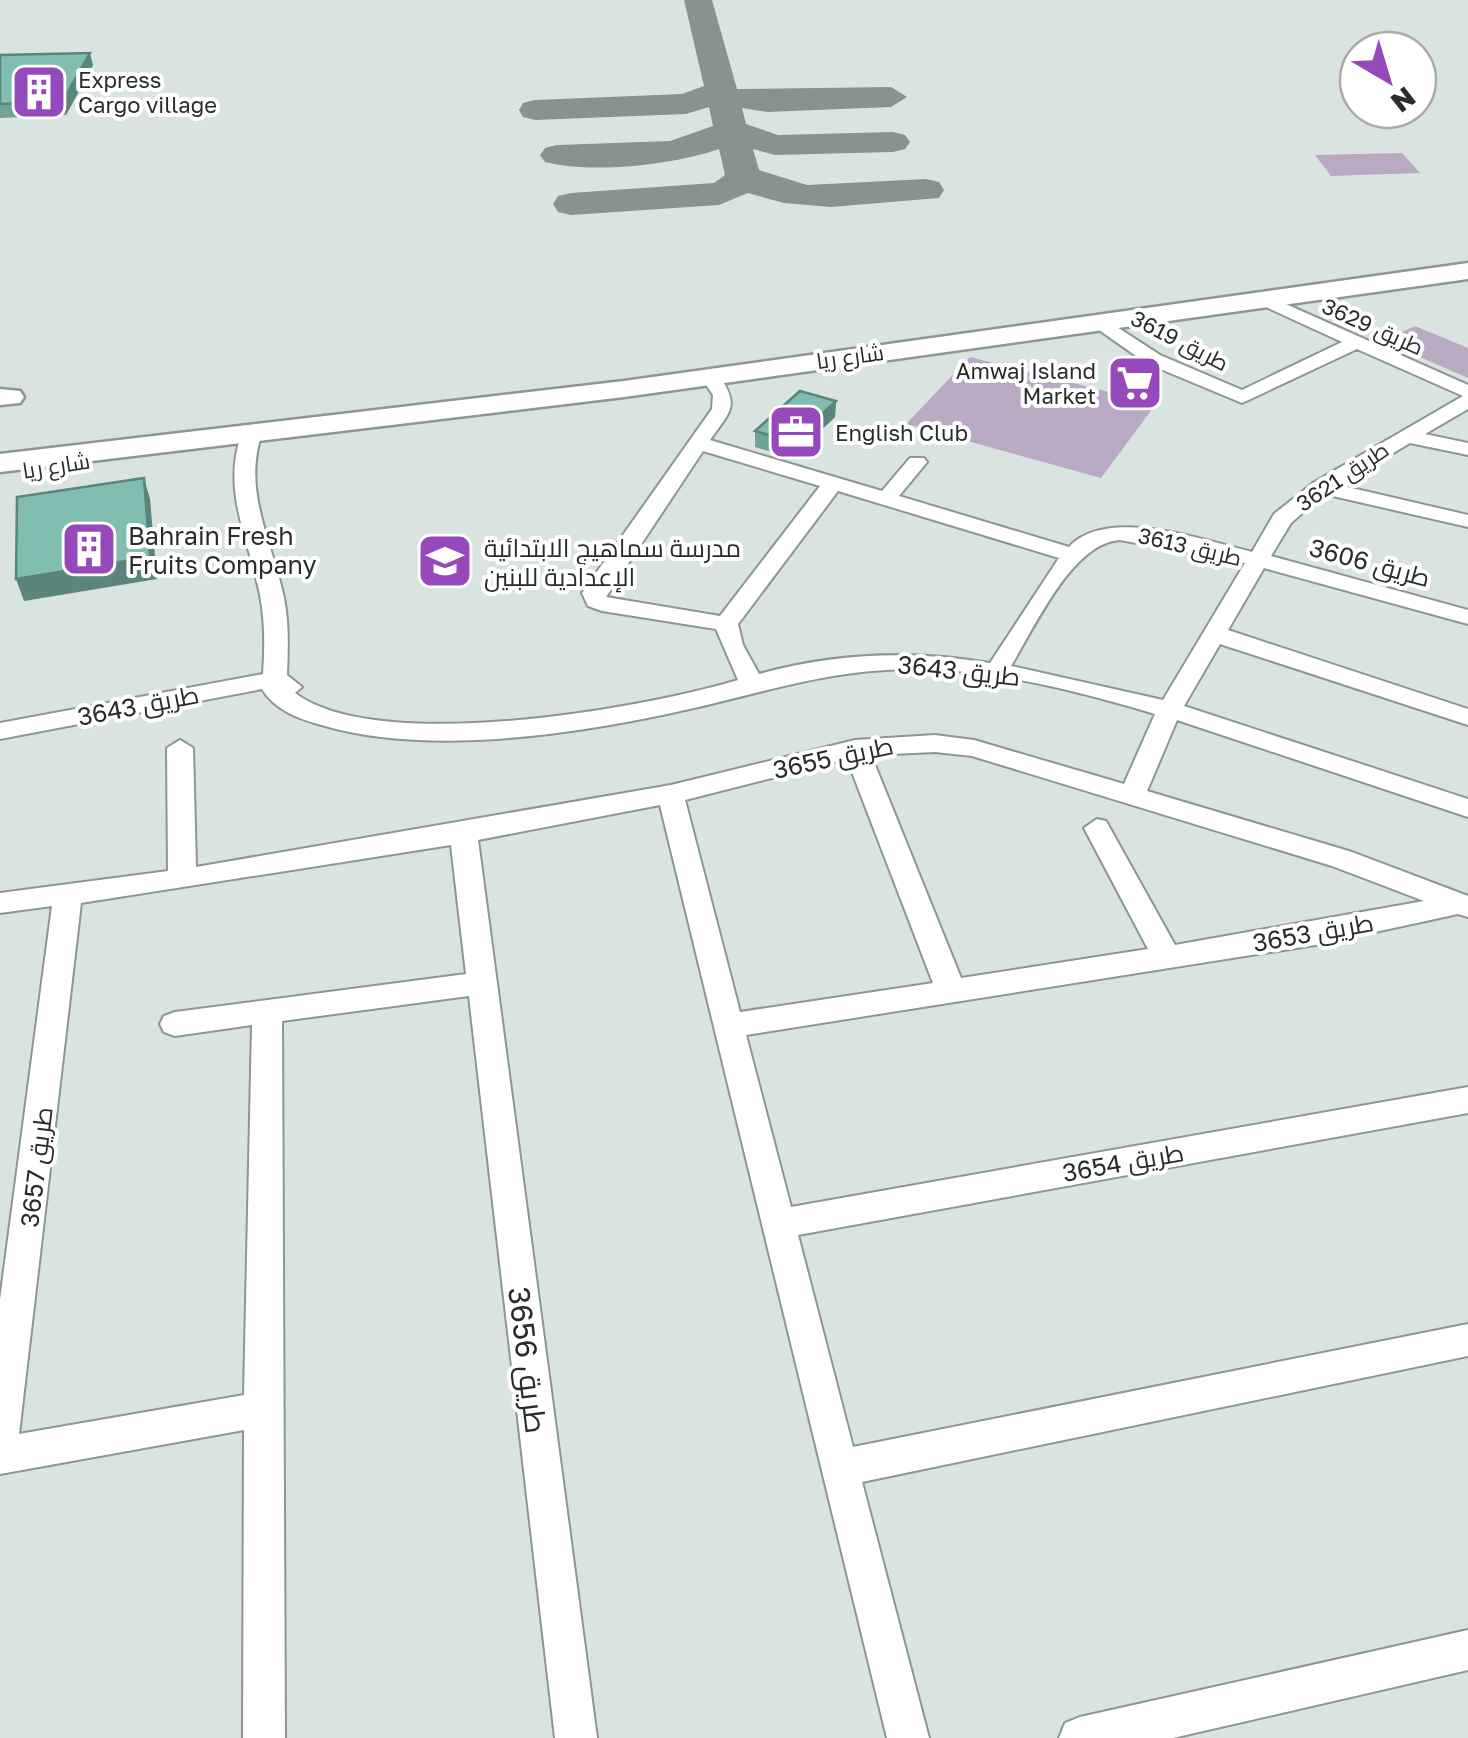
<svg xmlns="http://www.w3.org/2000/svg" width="1468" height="1738" font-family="'Golos Text',Cairo,sans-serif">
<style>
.green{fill:#baa9c3}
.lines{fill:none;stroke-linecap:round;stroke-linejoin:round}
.taxiway{fill:#8a9290;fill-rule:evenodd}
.minor-casing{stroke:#8c9794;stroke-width:4}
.secondary-casing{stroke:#8c9794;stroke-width:5}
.minor{fill:#fff;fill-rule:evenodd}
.secondary{fill:#fff;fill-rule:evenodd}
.wall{fill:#6fa398}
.shaded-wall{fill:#5a847c}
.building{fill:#81bdb1;stroke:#5a847c;stroke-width:2.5}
.labels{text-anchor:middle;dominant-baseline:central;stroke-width:8;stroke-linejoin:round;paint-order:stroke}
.far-poi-label{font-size:22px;fill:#282c2b;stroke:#fff;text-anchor:start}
.far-street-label{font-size:22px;fill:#282c2b;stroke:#fff}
.poi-label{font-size:25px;fill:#282c2b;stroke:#fff;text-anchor:start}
.street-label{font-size:25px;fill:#282c2b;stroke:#fff}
.near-street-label{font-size:30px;fill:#282c2b;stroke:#fff}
</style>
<rect width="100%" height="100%" fill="#d9e4e1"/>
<g class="green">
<path d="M 1402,153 L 1420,173 L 1331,176 L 1315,155 Z"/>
<path d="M 1415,326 L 1468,348 L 1468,378 L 1383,341 Z"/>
<path d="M 970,357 L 1156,404 L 1101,478 L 906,424 Z"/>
</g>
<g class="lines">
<path class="taxiway" d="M 684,0 L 712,0 L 737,89 L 891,87 L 907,97 L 891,107 L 767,112 L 742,108 L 746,124 L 778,135 L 893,132 L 905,135 L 910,142 L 905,149 L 893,152 L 775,155 L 753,149 L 759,170 L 807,185 L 926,179 L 939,182 L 944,190 L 939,198 L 831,207 L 784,203 L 748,193 L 719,205 L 571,215 L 558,212 L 553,204 L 558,196 L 571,193 L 714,183 L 725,175 L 719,149 C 673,165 592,174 545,162 L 540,155 L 545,148 L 557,145 L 670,141 L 713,126 L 709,107 L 686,114 L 535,120 L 523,117 L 519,110 L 523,103 L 535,100 L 682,94 L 704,86 Z"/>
<g class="minor-casing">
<g id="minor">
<path d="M 1261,293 L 1468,385 L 1468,409 L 1425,434 L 1468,443 L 1468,455 L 1410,443 L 1339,485 L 1468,515 L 1468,527 L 1324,494 L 1291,523 L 1271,556 L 1468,610 L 1468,624 L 1264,568 L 1228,630 L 1468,709 L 1468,725 L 1220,644 L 1184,706 L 1468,799 L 1468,817 L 1177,720 L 1147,791 L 1352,852 L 1468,896 L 1468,917 L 1458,914 L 1315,945 L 746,1035 L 791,1207 L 1468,1087 L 1468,1113 L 798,1235 L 853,1447 L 1468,1324 L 1468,1356 L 862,1482 L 929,1738 L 887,1738 L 660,805 L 478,840 L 597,1738 L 555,1738 L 469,996 L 282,1021 L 285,1738 L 243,1738 L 244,1430 L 0,1474 L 0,1300 L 52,906 L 0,913 L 0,893 L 168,871 L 167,748 L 180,740 L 193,748 L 196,867 L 671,785 L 855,740 L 935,735 L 974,740 L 1124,784 L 1155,714 C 1071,689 974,664 886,670 C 816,674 761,693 694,708 C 585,733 433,757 325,726 C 302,720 275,711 262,689 L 0,739 L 0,723 L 263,674 C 265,648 265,621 260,595 C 249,539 221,490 242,433 L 252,427 L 262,433 C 242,491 272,541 284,598 C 289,623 288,649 287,675 L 302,687 L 295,693 C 377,755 642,709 738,680 L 716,629 L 602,611 L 588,606 L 582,593 L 712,409 L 713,395 L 700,376 L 710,370 L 717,372 C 740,406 732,409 710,440 L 882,491 L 910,458 L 924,458 L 927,462 L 899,496 L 1069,547 C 1107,506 1203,540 1252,552 L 1274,514 L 1313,483 L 1463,396 L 1357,349 L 1242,403 L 1146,363 L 1085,320 L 1100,316 L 1160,355 L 1242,390 L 1342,342 L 1255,302 L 1252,298 ZM 703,451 L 820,486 L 720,616 L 606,597 ZM 838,491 L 1059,558 L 990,663 C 913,650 834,653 759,674 L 743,645 L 738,624 ZM 1120,540 L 1245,563 L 1163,700 L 1011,666 C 1035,627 1072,543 1120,540 ZM 935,752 L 972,756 L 1332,866 L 1424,901 L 1175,945 L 1106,821 L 1097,819 L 1084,828 L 1148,949 L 961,978 L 871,755 ZM 847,759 L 933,983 L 740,1012 L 685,800 ZM 451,845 L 466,974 L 175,1012 L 164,1016 L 160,1024 L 164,1032 L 175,1036 L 252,1025 L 244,1395 L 19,1434 L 81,903 Z"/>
<path d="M 1468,1630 L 1468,1670 L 1173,1738 L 1059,1738 L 1065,1723 L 1080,1717 Z"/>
</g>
</g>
<g class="secondary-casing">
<g id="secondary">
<path d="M 1468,263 L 1468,279 L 624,397 L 0,472 L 0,454 L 624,381 Z"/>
<path d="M 0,389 L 20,391 L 24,397 L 20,403 L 0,405 Z"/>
</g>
</g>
<use href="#minor" class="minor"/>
<use href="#secondary" class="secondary"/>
</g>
<g class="wall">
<path d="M 0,55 L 93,65 L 66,115 L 0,118 Z"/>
<path d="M 836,401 L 835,417 L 792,458 L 755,447 L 755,431 Z"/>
</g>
<g class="shaded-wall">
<path d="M 90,53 L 93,65 L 66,115 L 62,102 Z"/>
<path d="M 836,401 L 835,417 L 792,458 L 792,442 Z"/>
<path d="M 144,478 L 150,499 L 157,579 L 24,601 L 16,579 Z"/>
</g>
<g class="building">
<path d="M 90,53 L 62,102 L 0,104 L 0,55 Z"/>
<path d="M 800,391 L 836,401 L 792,442 L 755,431 Z"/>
<path d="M 144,478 L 150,557 L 16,579 L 17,497 Z"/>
</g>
<defs>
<g id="building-square" transform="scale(2.875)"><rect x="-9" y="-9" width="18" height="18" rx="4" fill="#9649ba" stroke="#fff"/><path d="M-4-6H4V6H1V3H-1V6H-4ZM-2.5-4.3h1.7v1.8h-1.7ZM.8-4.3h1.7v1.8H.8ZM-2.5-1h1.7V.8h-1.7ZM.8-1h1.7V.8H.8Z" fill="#fff"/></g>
<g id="supermarket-square" transform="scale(2.875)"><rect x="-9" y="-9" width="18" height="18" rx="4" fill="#9649ba" stroke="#fff"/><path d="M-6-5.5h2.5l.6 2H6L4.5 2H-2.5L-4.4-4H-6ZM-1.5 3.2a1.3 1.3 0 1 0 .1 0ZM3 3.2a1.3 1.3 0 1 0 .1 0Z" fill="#fff"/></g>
<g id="office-square" transform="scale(2.875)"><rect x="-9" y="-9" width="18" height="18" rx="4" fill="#9649ba" stroke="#fff"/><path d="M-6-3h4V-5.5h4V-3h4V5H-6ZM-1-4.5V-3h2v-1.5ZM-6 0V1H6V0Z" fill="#fff"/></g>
<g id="school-square" transform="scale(2.875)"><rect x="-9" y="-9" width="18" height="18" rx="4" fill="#9649ba" stroke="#fff"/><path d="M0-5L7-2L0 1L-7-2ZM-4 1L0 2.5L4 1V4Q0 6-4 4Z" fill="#fff"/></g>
</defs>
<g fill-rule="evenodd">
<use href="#building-square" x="39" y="92"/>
<use href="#supermarket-square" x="1135" y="383"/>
<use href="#office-square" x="796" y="432"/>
<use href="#building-square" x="89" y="549"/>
<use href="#school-square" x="445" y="561"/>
</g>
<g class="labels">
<g class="far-poi-label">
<text x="78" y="79">Express<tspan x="78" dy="25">Cargo village</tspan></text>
<text x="1096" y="370" text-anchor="end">Amwaj Island<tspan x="1096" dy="25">Market</tspan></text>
<text x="835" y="432">English Club</text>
</g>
<g class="far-street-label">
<text transform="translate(1373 326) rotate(24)">طريق 3629</text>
<text transform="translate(1180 340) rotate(27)">طريق 3619</text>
<text transform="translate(850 356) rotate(-8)">شارع ريا</text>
<text transform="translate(56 465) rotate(-9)">شارع ريا</text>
<text transform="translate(1342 476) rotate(-34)">طريق 3621</text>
<text transform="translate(1190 546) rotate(13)">طريق 3613</text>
</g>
<g class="poi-label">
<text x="128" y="535">Bahrain Fresh<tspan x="128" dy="29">Fruits Company</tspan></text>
<text x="484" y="547">مدرسة سماهيج الابتدائية<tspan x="484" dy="29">الإعدادية للبنين</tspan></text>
</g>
<g class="street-label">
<text transform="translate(1370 562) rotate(15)">طريق 3606</text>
<text transform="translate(959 670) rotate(6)">طريق 3643</text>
<text transform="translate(138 705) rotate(-11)">طريق 3643</text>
<text transform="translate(833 757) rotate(-12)">طريق 3655</text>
<text transform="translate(1313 932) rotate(-10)">طريق 3653</text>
<text transform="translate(1123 1162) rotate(-10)">طريق 3654</text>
<text transform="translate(36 1167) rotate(-83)">طريق 3657</text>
</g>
<g class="near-street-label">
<text transform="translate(528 1360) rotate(83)">طريق 3656</text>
</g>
</g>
<g transform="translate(1388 80) rotate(142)"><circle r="48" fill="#ffffff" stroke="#a9abaa" stroke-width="2.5"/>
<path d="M0-8L18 38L0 25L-18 38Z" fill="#9649ba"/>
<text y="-15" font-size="28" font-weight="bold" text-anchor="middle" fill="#282c2b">N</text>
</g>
</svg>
